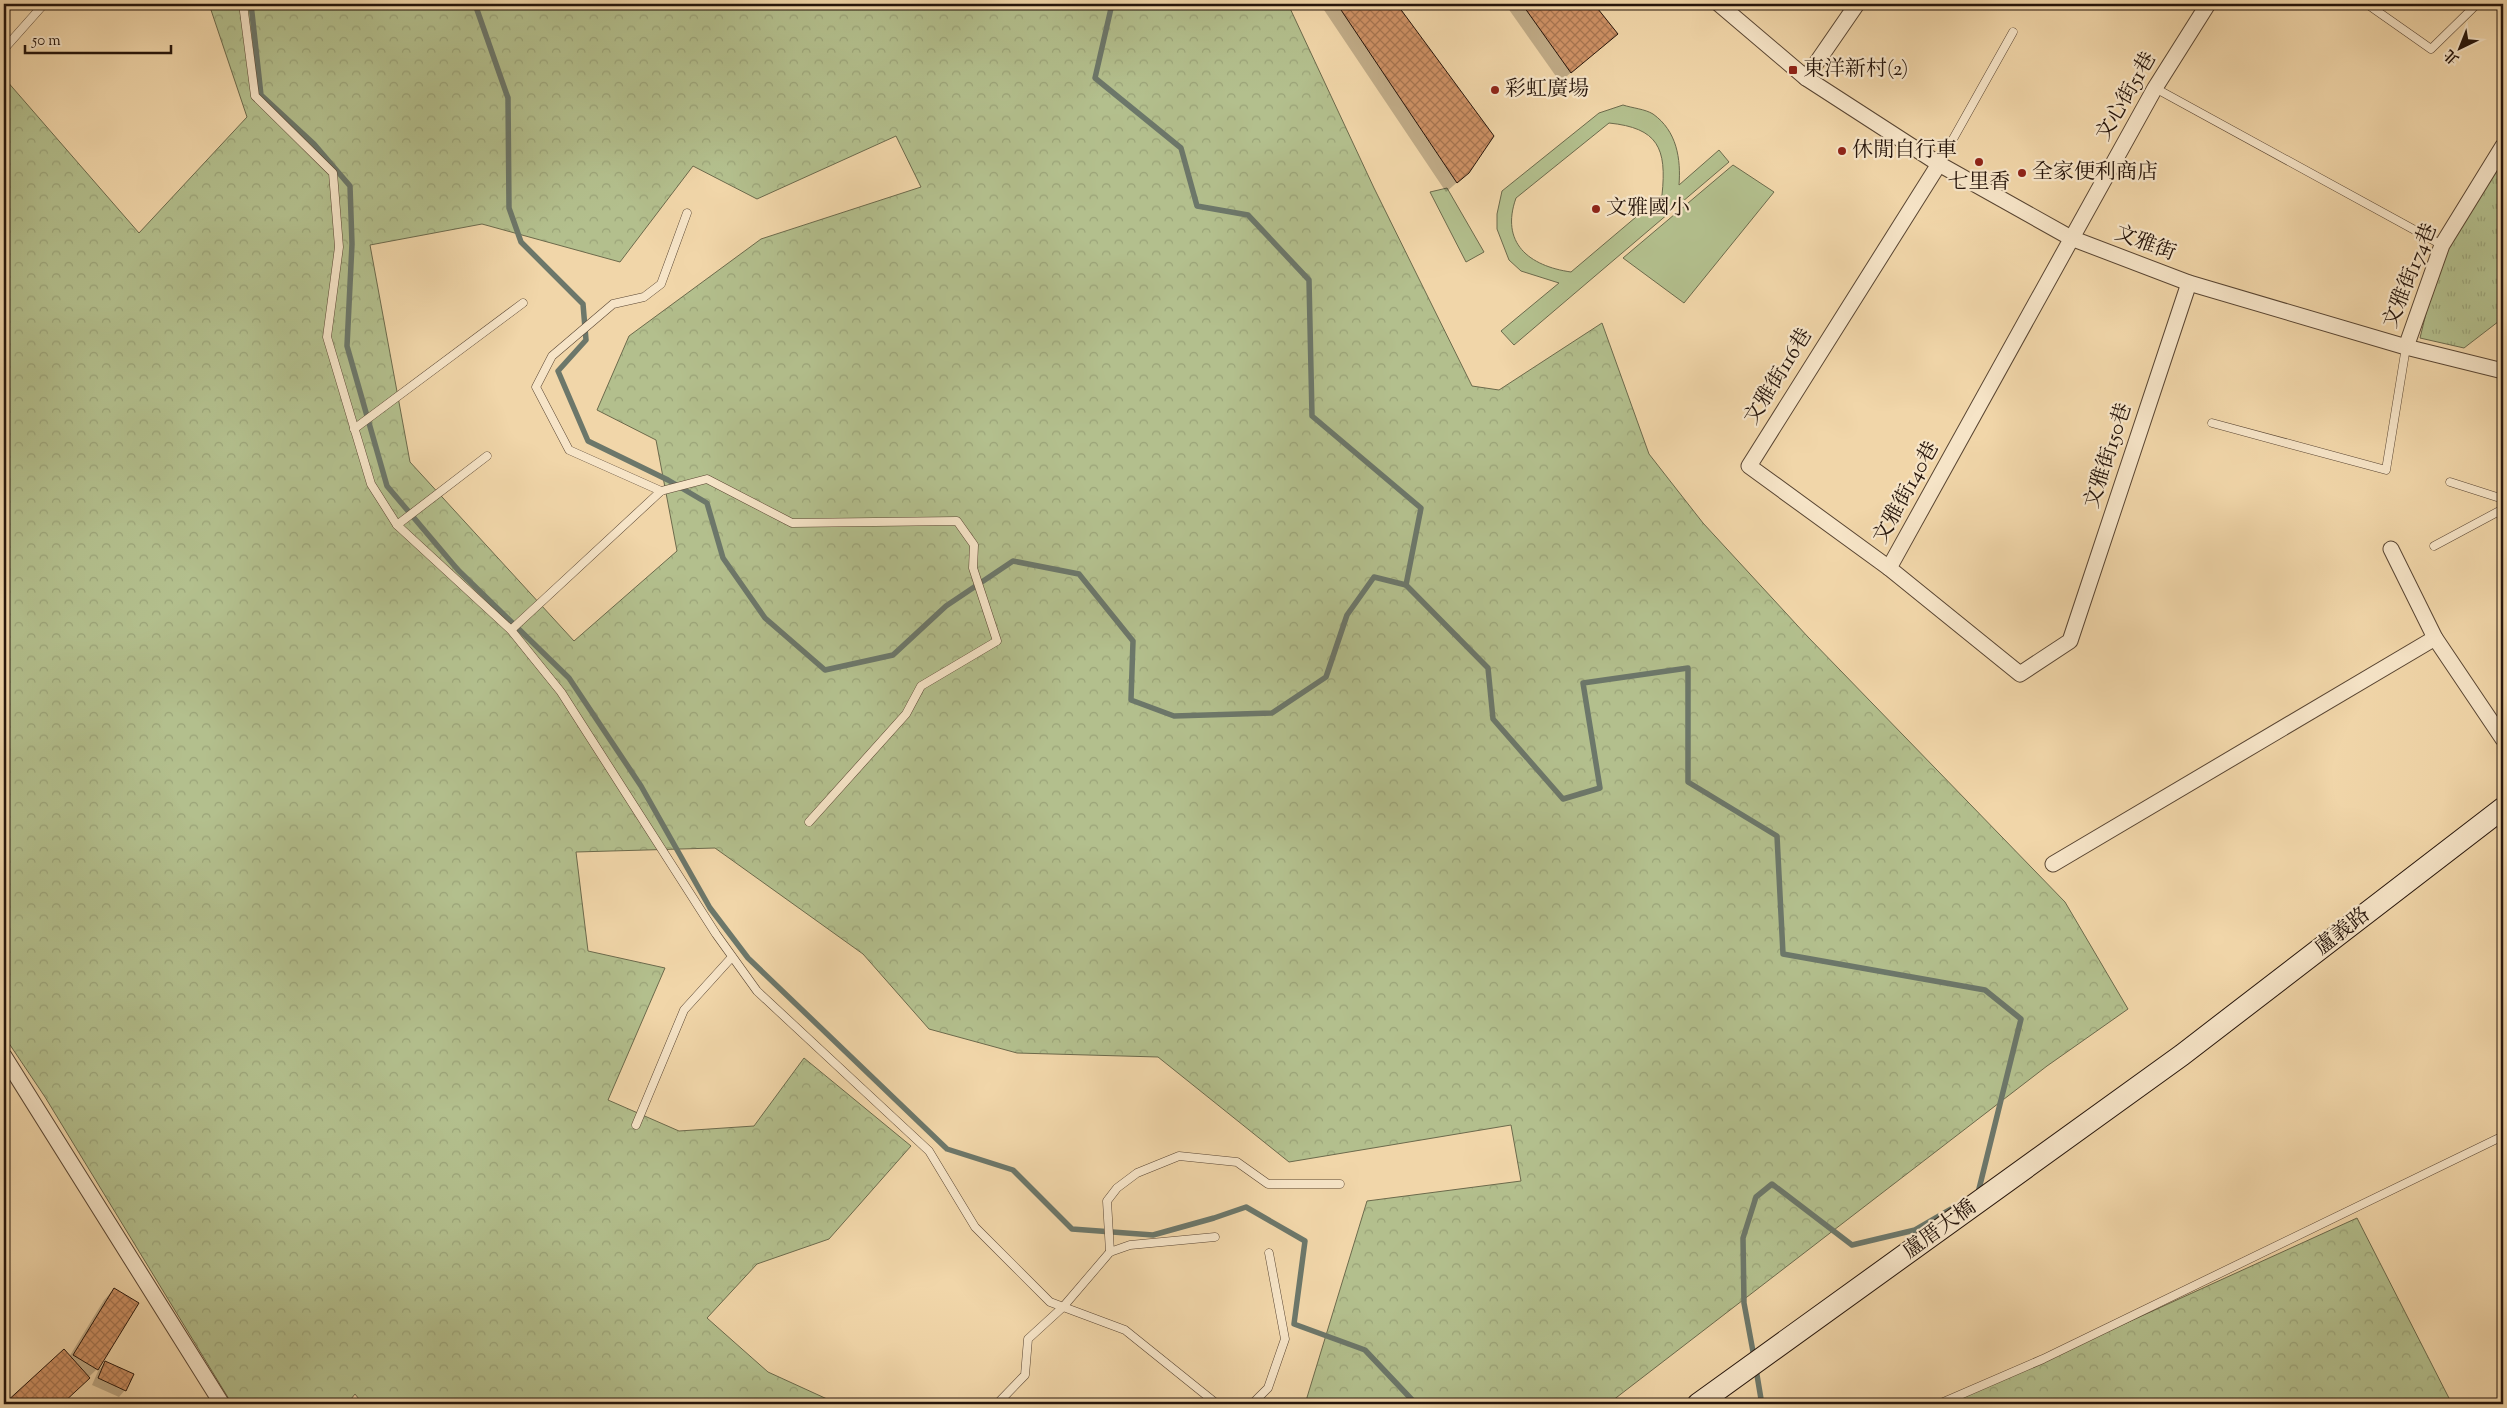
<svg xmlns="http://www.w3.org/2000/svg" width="2507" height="1408" font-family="'Sorts Mill Goudy','Noto Serif TC',serif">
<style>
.green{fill:#b3bf8d;stroke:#6c6a4c;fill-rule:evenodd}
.forest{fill:url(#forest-crowns);stroke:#6c6a4c;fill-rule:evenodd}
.park{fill:url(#park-tufts);stroke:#6c6a4c}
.shadow{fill:#0003}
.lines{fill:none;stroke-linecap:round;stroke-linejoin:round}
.stream{stroke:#6c776a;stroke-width:5.5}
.building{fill:url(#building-cross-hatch);stroke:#26150b}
.lane-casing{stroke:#594532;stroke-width:9}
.street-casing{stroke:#594532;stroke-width:17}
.secondary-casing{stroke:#26150b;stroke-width:23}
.lane{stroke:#f6e4c7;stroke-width:8}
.street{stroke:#f6e4c7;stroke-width:15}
.secondary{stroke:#f6e4c7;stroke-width:21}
.poi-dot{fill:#8f2418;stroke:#f6e4c7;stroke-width:2}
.labels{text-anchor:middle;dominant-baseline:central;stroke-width:4.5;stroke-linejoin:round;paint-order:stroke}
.poi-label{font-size:21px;fill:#26150b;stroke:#f6e4c7;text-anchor:start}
.street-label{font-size:21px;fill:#26150b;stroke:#f6e4c7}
</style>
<defs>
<pattern id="forest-crowns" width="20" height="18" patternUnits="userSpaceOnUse" patternTransform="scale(1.25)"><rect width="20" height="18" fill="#b3bf8d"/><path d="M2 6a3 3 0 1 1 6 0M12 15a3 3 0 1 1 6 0" fill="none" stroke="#9aa378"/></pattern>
<pattern id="park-tufts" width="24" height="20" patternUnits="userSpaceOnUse" patternTransform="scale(1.25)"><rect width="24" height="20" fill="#b3bf8d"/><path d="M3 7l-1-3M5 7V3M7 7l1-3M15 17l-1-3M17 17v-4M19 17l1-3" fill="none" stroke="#9aa378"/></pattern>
<pattern id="building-cross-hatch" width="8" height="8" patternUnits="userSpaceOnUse" patternTransform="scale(1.25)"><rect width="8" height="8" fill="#cf9266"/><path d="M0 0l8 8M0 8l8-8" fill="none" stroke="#a87652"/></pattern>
</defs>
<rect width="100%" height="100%" fill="#f1d6a9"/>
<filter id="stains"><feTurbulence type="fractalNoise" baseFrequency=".004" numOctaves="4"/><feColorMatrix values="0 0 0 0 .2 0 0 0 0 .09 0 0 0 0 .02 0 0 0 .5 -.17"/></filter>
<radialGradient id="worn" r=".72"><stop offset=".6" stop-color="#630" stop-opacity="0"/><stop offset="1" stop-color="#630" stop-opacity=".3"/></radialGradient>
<g class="green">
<path d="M 1623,105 C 1632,108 1645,109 1653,114 C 1677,131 1681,159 1679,185 L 1719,150 L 1729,162 L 1514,345 L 1501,331 L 1559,283 L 1521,271 L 1509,260 L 1497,229 L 1497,214 L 1502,191 L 1599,113 ZM 1609,123 C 1658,128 1667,148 1662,195 L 1571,272 C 1529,266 1500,243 1516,198 Z"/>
<path d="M 1733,165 L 1774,192 L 1684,303 L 1623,258 Z"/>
<path d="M 1447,188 L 1484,252 L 1466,262 L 1430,192 Z"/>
</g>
<g class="forest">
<path d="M 209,4 L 1288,4 L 1374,188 L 1472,386 L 1499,390 L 1602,323 L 1649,454 L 1703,523 L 1808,637 L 2065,902 L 2128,1009 L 2047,1066 L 1608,1404 L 1305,1404 L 1367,1201 L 1521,1181 L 1511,1125 L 1289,1162 L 1158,1057 L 1017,1053 L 929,1029 L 863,954 L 715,848 L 576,852 L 588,951 L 665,968 L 608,1100 L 679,1131 L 754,1126 L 804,1058 L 911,1146 L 829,1239 L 757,1264 L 707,1318 L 768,1372 L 838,1404 L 363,1404 L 355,1394 L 347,1404 L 232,1404 L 45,1097 L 4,1036 L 4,82 L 6,80 L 139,233 L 247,117 ZM 896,136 L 921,187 L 761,239 L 629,336 L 597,410 L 656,440 L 677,551 L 574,641 L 410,462 L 370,245 L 482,224 L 620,262 L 693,166 L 757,199 Z"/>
<path d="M 2357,1218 L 2452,1404 L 1948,1404 Z"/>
</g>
<path class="park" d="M 2503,142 L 2503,318 L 2464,348 L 2420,338 L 2437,268 Z"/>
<g class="shadow">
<path d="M 1320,4 L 1402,4 L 1398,7 L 1468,173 L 1446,192 Z"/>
<path d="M 1505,4 L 1592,4 L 1617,33 L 1560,82 Z"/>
<path d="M 114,1289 L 97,1369 L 61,1404 L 6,1404 L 64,1351 L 69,1357 L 104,1300 Z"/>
<path d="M 106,1363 L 125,1390 L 119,1397 L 92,1385 L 99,1369 Z"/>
</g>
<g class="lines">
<g class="stream">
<path d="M 251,4 L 261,95 L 314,144 L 350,186 L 352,244 L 347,346 L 387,486 L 458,570 L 569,678 L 641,786 L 710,908 L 748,958 L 947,1149 L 1013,1170 L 1072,1229 L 1153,1235 L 1214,1218 L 1246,1207 L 1305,1241 L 1294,1324 L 1365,1350 L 1416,1404"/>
<path d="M 475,4 L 508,98 L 509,208 L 521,242 L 583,304 L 586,340 L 558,371 L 588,441 L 668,480 L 707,503 L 723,558 L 765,618 L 825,670 L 893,655 L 946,606 L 1013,561 L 1079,574 L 1133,641 L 1131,700 L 1174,716 L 1272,713 L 1326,677 L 1347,615 L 1374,577 L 1406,585"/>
<path d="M 1112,4 L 1095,78 L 1181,148 L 1197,206 L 1248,215 L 1309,280 L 1312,416 L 1421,508 L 1406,585 L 1488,668 L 1493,719 L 1563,799 L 1600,788 L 1583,683 L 1688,668 L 1688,782 L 1777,836 L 1783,954 L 1985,990 L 2021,1019 L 1978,1193"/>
<path d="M 1754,1357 L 1744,1303 L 1743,1238 L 1756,1197 L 1772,1184 L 1852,1245 L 1915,1230 L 1953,1208"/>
<path d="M 1756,1369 L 1761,1399 L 1759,1404"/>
</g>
</g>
<g class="building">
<path d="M 1337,4 L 1402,4 L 1399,7 L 1494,136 L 1469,173 L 1457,183 Z"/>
<path d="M 1522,4 L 1594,4 L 1618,34 L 1571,73 Z"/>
<path d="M 114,1288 L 139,1303 L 98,1370 L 73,1355 Z"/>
<path d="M 64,1349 L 90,1378 L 62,1404 L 4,1404 Z"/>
<path d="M 105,1361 L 134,1374 L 126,1391 L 98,1378 Z"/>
</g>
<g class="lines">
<g class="lane-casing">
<g id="lane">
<path d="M 243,4 L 255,96 L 333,173 L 339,247 L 327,337 L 371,484 L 397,525 L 511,630 L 561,692 L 716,934 L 757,991 L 929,1151 L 975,1227 L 1050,1302 L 1125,1330 L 1217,1404"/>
<path d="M 2367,4 L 2431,49 L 2477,4"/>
<path d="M 4,49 L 44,4"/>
<path d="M 2155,88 L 2442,245"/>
<path d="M 1939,164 L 2013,32"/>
<path d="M 2212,423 L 2386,470 L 2406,347"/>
<path d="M 354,429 L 523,303"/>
<path d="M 2450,482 L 2503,499"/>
<path d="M 661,491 L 569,450 L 536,387 L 552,356 L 613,304 L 644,297 L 661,284 L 687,213"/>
<path d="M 397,525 L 487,456"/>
<path d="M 2434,546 L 2503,509"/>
<path d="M 511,630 L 661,491 L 707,479 L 792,523 L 957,521 L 974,545 L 973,568 L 997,641 L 921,686 L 906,714 L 809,822"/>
<path d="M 636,1125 L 684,1010 L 732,957"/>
<path d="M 1110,1252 L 1107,1201 L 1117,1188 L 1137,1173 L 1179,1156 L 1237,1162 L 1268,1184 L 1340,1184"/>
<path d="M 997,1404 L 1025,1375 L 1028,1339 L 1063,1307 L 1110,1252 L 1130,1245 L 1215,1237"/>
<path d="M 1252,1404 L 1268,1388 L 1285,1339 L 1269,1253"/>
<path d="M 1939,1404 L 2043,1359 L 2503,1136"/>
</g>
</g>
<g class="street-casing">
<g id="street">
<path d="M 1719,4 L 1806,78 L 1939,164 L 2071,238 L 2189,283 L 2406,347 L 2503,371"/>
<path d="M 1806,78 L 1857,4"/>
<path d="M 2189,283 L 2070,641 L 2020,674 L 1889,568 L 2155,88 L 2208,4"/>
<path d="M 2406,347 L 2442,245 L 2503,146"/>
<path d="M 2391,549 L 2435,638 L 2503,739"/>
<path d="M 1889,568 L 1749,466 L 1939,164"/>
<path d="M 2053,864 L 2435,638"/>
<path d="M 4,1056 L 222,1404"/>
</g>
</g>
<g class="secondary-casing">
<path id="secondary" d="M 1698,1404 L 2182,1055 L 2503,808"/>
</g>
<use href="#lane" class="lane"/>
<use href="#street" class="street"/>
<use href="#secondary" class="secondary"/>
</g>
<g class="poi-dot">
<rect x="1788" y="65" width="10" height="10" rx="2.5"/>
<circle cx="1495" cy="90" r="5"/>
<circle cx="1842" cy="151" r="5"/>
<circle cx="1979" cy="162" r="5"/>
<circle cx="2022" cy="173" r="5"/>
<circle cx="1596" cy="209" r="5"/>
</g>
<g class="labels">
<g class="poi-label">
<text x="1803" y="70">東洋新村(2)</text>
<text x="1505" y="90">彩虹廣場</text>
<text x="1852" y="151">休閒自行車</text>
<text x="2032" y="173">全家便利商店</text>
<text x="1979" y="183" text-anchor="middle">七里香</text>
<text x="1606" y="209">文雅國小</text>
</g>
<g class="street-label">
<text transform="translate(2127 97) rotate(-60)">文心街51巷</text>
<text transform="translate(2145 244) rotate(21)">文雅街</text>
<text transform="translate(2411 276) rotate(-68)">文雅街174巷</text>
<text transform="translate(1779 377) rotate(-58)">文雅街116巷</text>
<text transform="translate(2109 456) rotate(-72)">文雅街150巷</text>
<text transform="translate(1907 493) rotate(-61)">文雅街140巷</text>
<text transform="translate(2343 932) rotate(-38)">盧義路</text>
<text transform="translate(1940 1230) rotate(-36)">盧厝大橋</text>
</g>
</g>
<rect width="2507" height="1408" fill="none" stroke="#f1d6a9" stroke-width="20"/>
<rect x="5" y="5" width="2497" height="1398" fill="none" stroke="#26150b" stroke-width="2.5"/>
<rect x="10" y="10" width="2487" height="1388" fill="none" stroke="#26150b"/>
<g transform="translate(2460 48) rotate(223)" stroke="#f6e4c7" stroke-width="4" paint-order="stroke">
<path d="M0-4L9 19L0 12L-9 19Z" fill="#26150b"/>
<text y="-8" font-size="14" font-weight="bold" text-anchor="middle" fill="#26150b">北</text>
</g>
<path d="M25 45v8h146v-8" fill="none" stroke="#26150b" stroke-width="2.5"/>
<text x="32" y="45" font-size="15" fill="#26150b" stroke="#f6e4c7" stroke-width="4" paint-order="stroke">50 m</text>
<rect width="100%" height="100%" filter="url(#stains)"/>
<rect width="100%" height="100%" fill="url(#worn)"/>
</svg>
